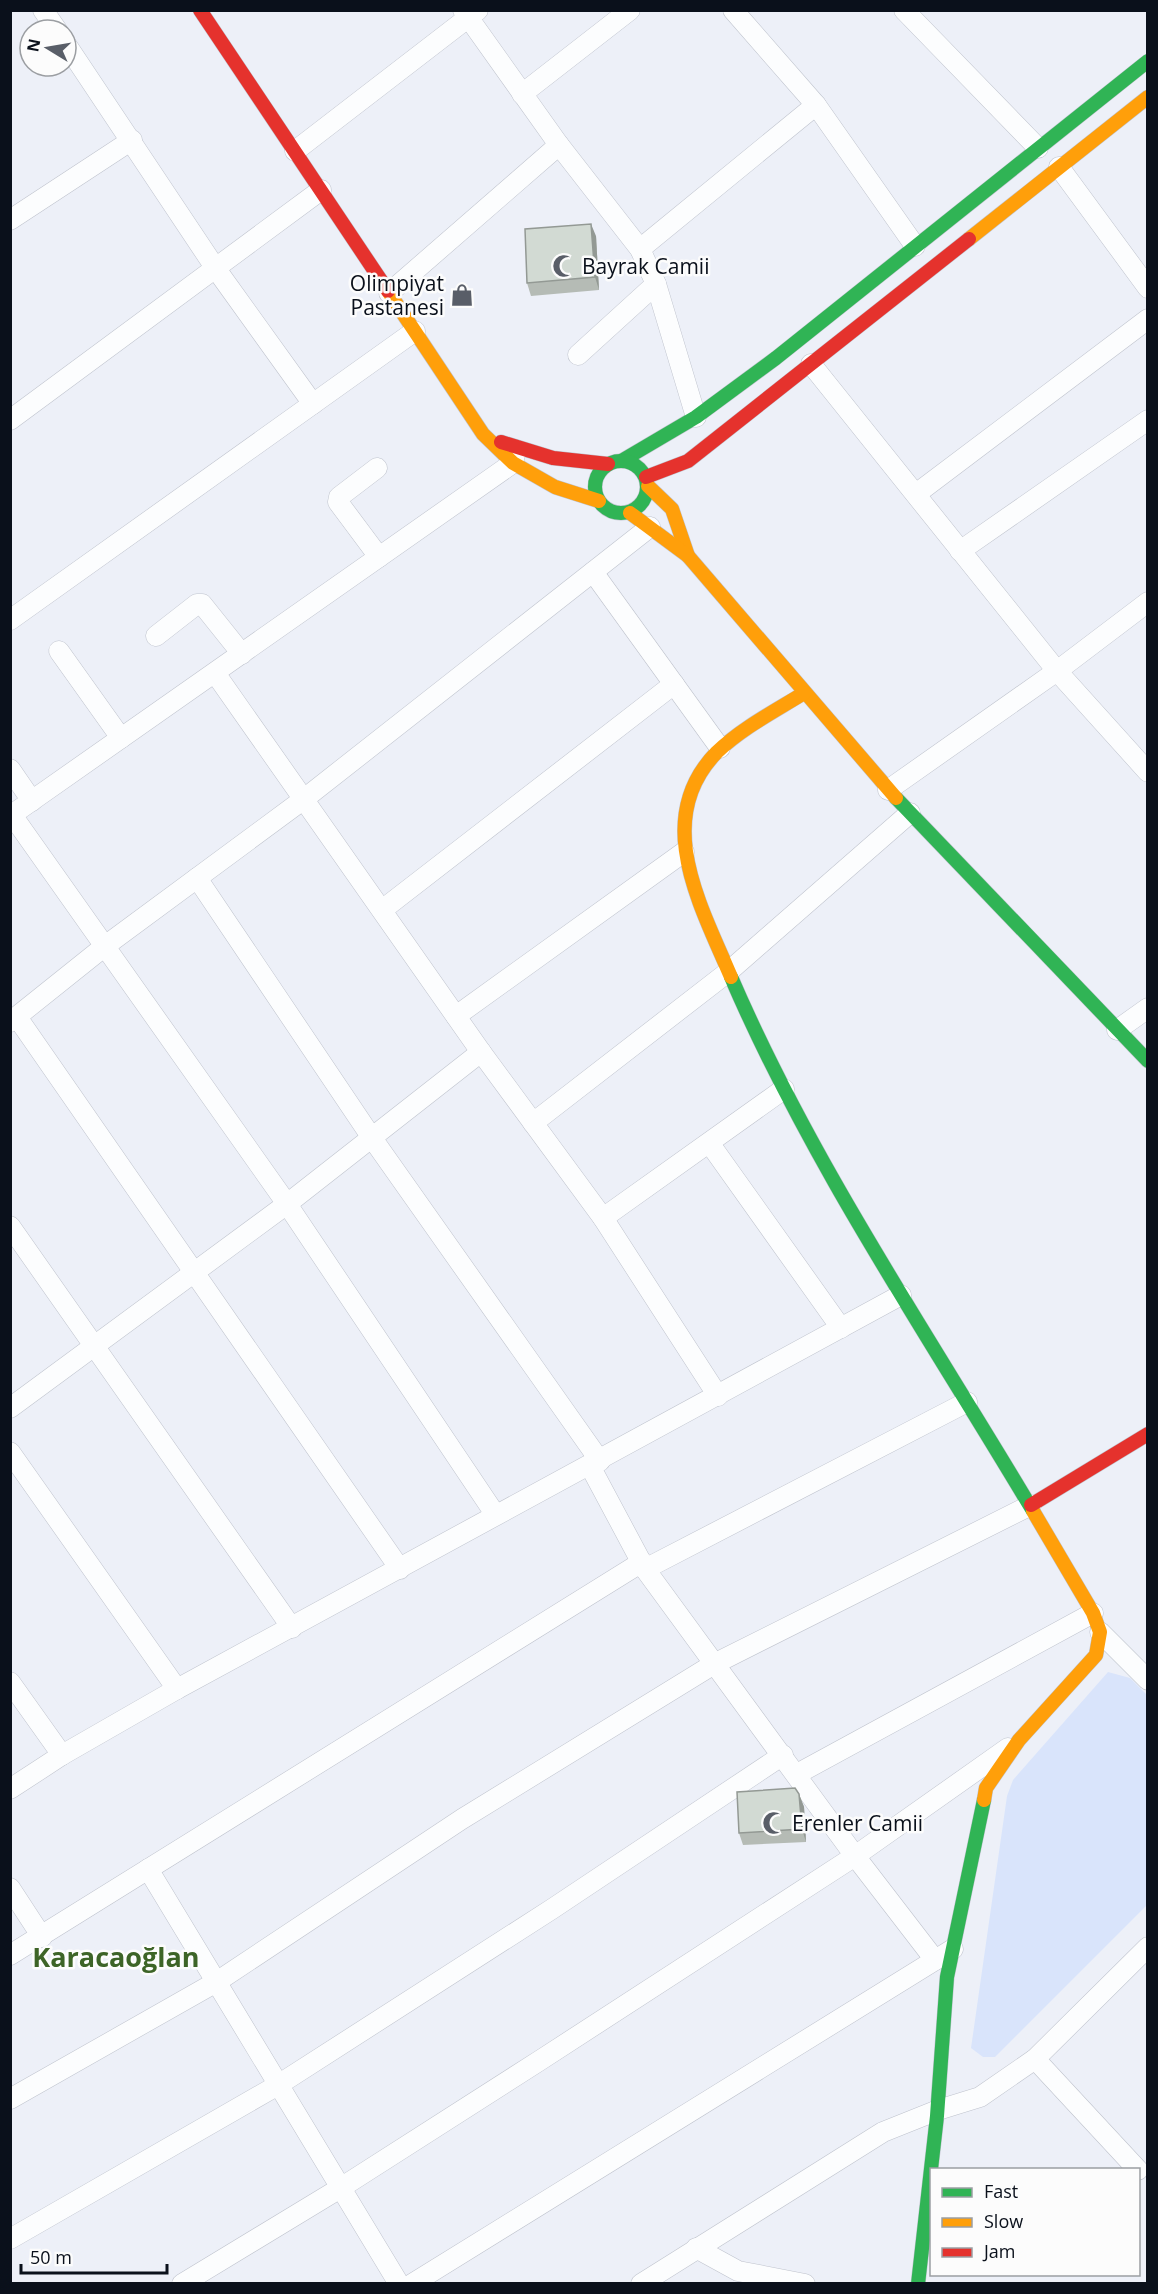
<svg xmlns="http://www.w3.org/2000/svg" width="1158" height="2294" font-family="'Open Sans',sans-serif">
<style>
.green{fill:#d9e4fb}
.lines{fill:none;stroke-linecap:round;stroke-linejoin:round}
.street-casing{stroke:#bfc3cd;stroke-width:21}
.fast-casing{stroke:#bfc3cd;stroke-width:15}
.slow-casing{stroke:#bfc3cd;stroke-width:15}
.jam-casing{stroke:#bfc3cd;stroke-width:15}
.street{stroke:#fcfdfe;stroke-width:20}
.fast{stroke:#30b455;stroke-width:14}
.slow{stroke:#ff9f0a;stroke-width:14}
.jam{stroke:#e5322d;stroke-width:14}
.wall{fill:#b5bbb5}
.shaded-wall{fill:#939994}
.building{fill:#d2dad3;stroke:#939994;stroke-width:1.5}
.labels{text-anchor:middle;dominant-baseline:central;stroke-width:5;stroke-linejoin:round;paint-order:stroke}
.poi-label{font-size:21px;fill:#0a101b;stroke:#fcfcfc;text-anchor:start}
.district-label{font-size:27px;font-weight:bold;fill:#3d6427;stroke:#fcfcfc}
</style>
<rect width="100%" height="100%" fill="#edf0f8"/>
<path class="green" d="M 1108,1672 L 1130,1678 L 1147,1695 L 1147,1905 L 995,2057 L 983,2057 L 971,2048 L 1007,1796 L 1013,1780 Z"/>
<g class="lines">
<g class="street-casing">
<g id="street">
<path d="M 43,10 L 57,30"/>
<path d="M 463,10 L 559,145 L 640,249 L 656,284 L 696,417"/>
<path d="M 733,10 L 816,105 L 915,246"/>
<path d="M 904,10 L 1038,148"/>
<path d="M 66,44 L 216,269 L 313,404"/>
<path d="M 522,94 L 630,10"/>
<path d="M 295,151 L 478,10"/>
<path d="M 1059,167 L 1148,288"/>
<path d="M 10,220 L 132,140"/>
<path d="M 640,249 L 816,105"/>
<path d="M 389,293 L 559,145"/>
<path d="M 578,355 L 656,284"/>
<path d="M 811,364 L 1057,671 L 1148,772"/>
<path d="M 10,420 L 321,190"/>
<path d="M 377,468 L 339,497 L 338,502 L 379,557"/>
<path d="M 916,494 L 1148,319"/>
<path d="M 960,551 L 1148,420"/>
<path d="M 593,572 L 720,748"/>
<path d="M 10,620 L 415,331"/>
<path d="M 156,636 L 197,604 L 202,604 L 242,654"/>
<path d="M 59,651 L 121,738"/>
<path d="M 215,673 L 481,1052 L 603,1218 L 718,1396"/>
<path d="M 10,769 L 32,801"/>
<path d="M 888,790 L 1057,671 L 1148,602"/>
<path d="M 12,815 L 287,1204 L 495,1514"/>
<path d="M 10,816 L 513,463 L 516,450"/>
<path d="M 197,878 L 372,1138 L 600,1461"/>
<path d="M 382,910 L 674,684"/>
<path d="M 456,1016 L 684,852"/>
<path d="M 17,1017 L 400,1569"/>
<path d="M 10,1022 L 105,946 L 304,799 L 650,527"/>
<path d="M 1117,1030 L 1148,1008"/>
<path d="M 533,1123 L 728,972 L 910,813"/>
<path d="M 710,1144 L 841,1328"/>
<path d="M 603,1218 L 784,1089"/>
<path d="M 10,1226 L 292,1628"/>
<path d="M 10,1408 L 287,1204 L 481,1052"/>
<path d="M 10,1452 L 177,1689"/>
<path d="M 590,1466 L 645,1569 L 855,1856 L 935,1960"/>
<path d="M 645,1569 L 967,1402"/>
<path d="M 1100,1632 L 1148,1680"/>
<path d="M 10,1682 L 62,1755"/>
<path d="M 797,1774 L 1093,1613"/>
<path d="M 10,1789 L 62,1755 L 177,1689 L 901,1295"/>
<path d="M 148,1869 L 399,2284"/>
<path d="M 10,1888 L 42,1937"/>
<path d="M 10,1955 L 642,1562"/>
<path d="M 1035,2059 L 1138,2170"/>
<path d="M 10,2099 L 218,1981 L 462,1819 L 714,1664 L 1031,1505"/>
<path d="M 10,2239 L 278,2085 L 552,1909 L 783,1755"/>
<path d="M 696,2248 L 738,2271 L 805,2284"/>
<path d="M 182,2284 L 342,2187 L 539,2061 L 855,1856 L 1008,1748"/>
<path d="M 412,2284 L 953,1949"/>
<path d="M 641,2284 L 883,2132 L 938,2110 L 980,2097 L 1035,2059 L 1148,1947"/>
</g>
</g>
<g class="fast-casing">
<g id="fast">
<path d="M 623,460 L 696,417 L 776,358 L 1148,61"/>
<circle cx="621" cy="487" r="26"/>
<path d="M 896,798 L 1148,1061"/>
<path d="M 731,977 C 812,1165 929,1336 1033,1511"/>
<path d="M 918,2284 L 937,2116 L 947,1977 L 984,1800"/>
</g>
</g>
<g class="slow-casing">
<g id="slow">
<path d="M 969,239 L 1148,97"/>
<path d="M 388,291 L 483,434 L 513,463 L 555,487 L 599,501"/>
<path d="M 648,486 L 672,509 L 688,556"/>
<path d="M 630,513 L 688,556 L 896,798"/>
<path d="M 731,977 C 701,906 651,819 717,752 C 742,728 775,711 804,693"/>
<path d="M 984,1800 L 986,1788 L 1019,1740 L 1096,1655 L 1100,1632 L 1093,1613 L 1033,1511"/>
</g>
</g>
<g class="jam-casing">
<g id="jam">
<path d="M 200,10 L 388,291"/>
<path d="M 501,442 L 553,458 L 608,464"/>
<path d="M 646,477 L 688,461 L 969,239"/>
<path d="M 1031,1505 L 1148,1434"/>
</g>
</g>
<use href="#street" class="street"/>
<use href="#fast" class="fast"/>
<use href="#slow" class="slow"/>
<use href="#jam" class="jam"/>
</g>
<g class="wall">
<path d="M 596,236 L 599,290 L 531,296 L 527,283 Z"/>
<path d="M 799,1794 L 804,1807 L 806,1842 L 743,1845 L 739,1833 Z"/>
</g>
<g class="shaded-wall">
<path d="M 591,224 L 596,236 L 599,290 L 595,277 Z"/>
<path d="M 799,1794 L 804,1807 L 806,1842 L 802,1829 Z"/>
</g>
<g class="building">
<path d="M 591,224 L 595,277 L 527,283 L 525,229 Z"/>
<path d="M 795,1788 L 799,1794 L 802,1829 L 739,1833 L 737,1792 Z"/>
</g>
<defs>
<g id="mosque-bare" transform="scale(1.8)"><path d="M3.5-4.9A6 6 0 1 0 3.5 4.9A5 5 0 1 1 3.5-4.9Z" fill="#595e68" stroke="#fcfcfc" stroke-width="2.5" paint-order="stroke"/></g>
<g id="shop-bare" transform="scale(1.8)"><path d="M-5-2.5h2.3a2.7 3.5 0 0 1 5.4 0H5L5.5 6h-11ZM-1.5-2.5h3a1.5 2.3 0 0 0-3 0Z" fill="#595e68" stroke="#fcfcfc" stroke-width="2.5" paint-order="stroke"/></g>
</defs>
<g fill-rule="evenodd">
<use href="#mosque-bare" x="564" y="266"/>
<use href="#shop-bare" x="462" y="295"/>
<use href="#mosque-bare" x="774" y="1823"/>
</g>
<g class="labels">
<g class="poi-label">
<text x="582" y="266">Bayrak Camii</text>
<text x="444" y="283" text-anchor="end">Olimpiyat<tspan x="444" dy="24">Pastanesi</tspan></text>
<text x="792" y="1823">Erenler Camii</text>
</g>
<g class="district-label">
<text x="116" y="1956">Karacaoğlan</text>
</g>
</g>
<rect width="1158" height="2294" fill="none" stroke="#0a101b" stroke-width="24"/>
<rect x="930" y="2168" width="210" height="108" fill="#fcfcfc" stroke="#9b9ea2" stroke-width="1.5"/>
<rect x="942" y="2188" width="30" height="9" fill="#30b455" stroke="#9b9ea2" stroke-width="1.5"/>
<text x="984" y="2198" font-size="18" fill="#0a101b">Fast</text>
<rect x="942" y="2218" width="30" height="9" fill="#ff9f0a" stroke="#9b9ea2" stroke-width="1.5"/>
<text x="984" y="2228" font-size="18" fill="#0a101b">Slow</text>
<rect x="942" y="2248" width="30" height="9" fill="#e5322d" stroke="#9b9ea2" stroke-width="1.5"/>
<text x="984" y="2258" font-size="18" fill="#0a101b">Jam</text>
<g transform="translate(48 48) rotate(281)"><circle r="28" fill="#fcfcfc" stroke="#9b9ea2" stroke-width="1.5"/>
<path d="M0-4.5L10 22L0 15L-10 22Z" fill="#595e68"/>
<text y="-9" font-size="16" font-weight="bold" text-anchor="middle" fill="#0a101b">N</text>
</g>
<path d="M21 2264v9h146v-9" fill="none" stroke="#0a101b" stroke-width="3"/>
<text x="30" y="2264" font-size="18" fill="#0a101b" stroke="#fcfcfc" stroke-width="4.5" paint-order="stroke">50 m</text>
</svg>
